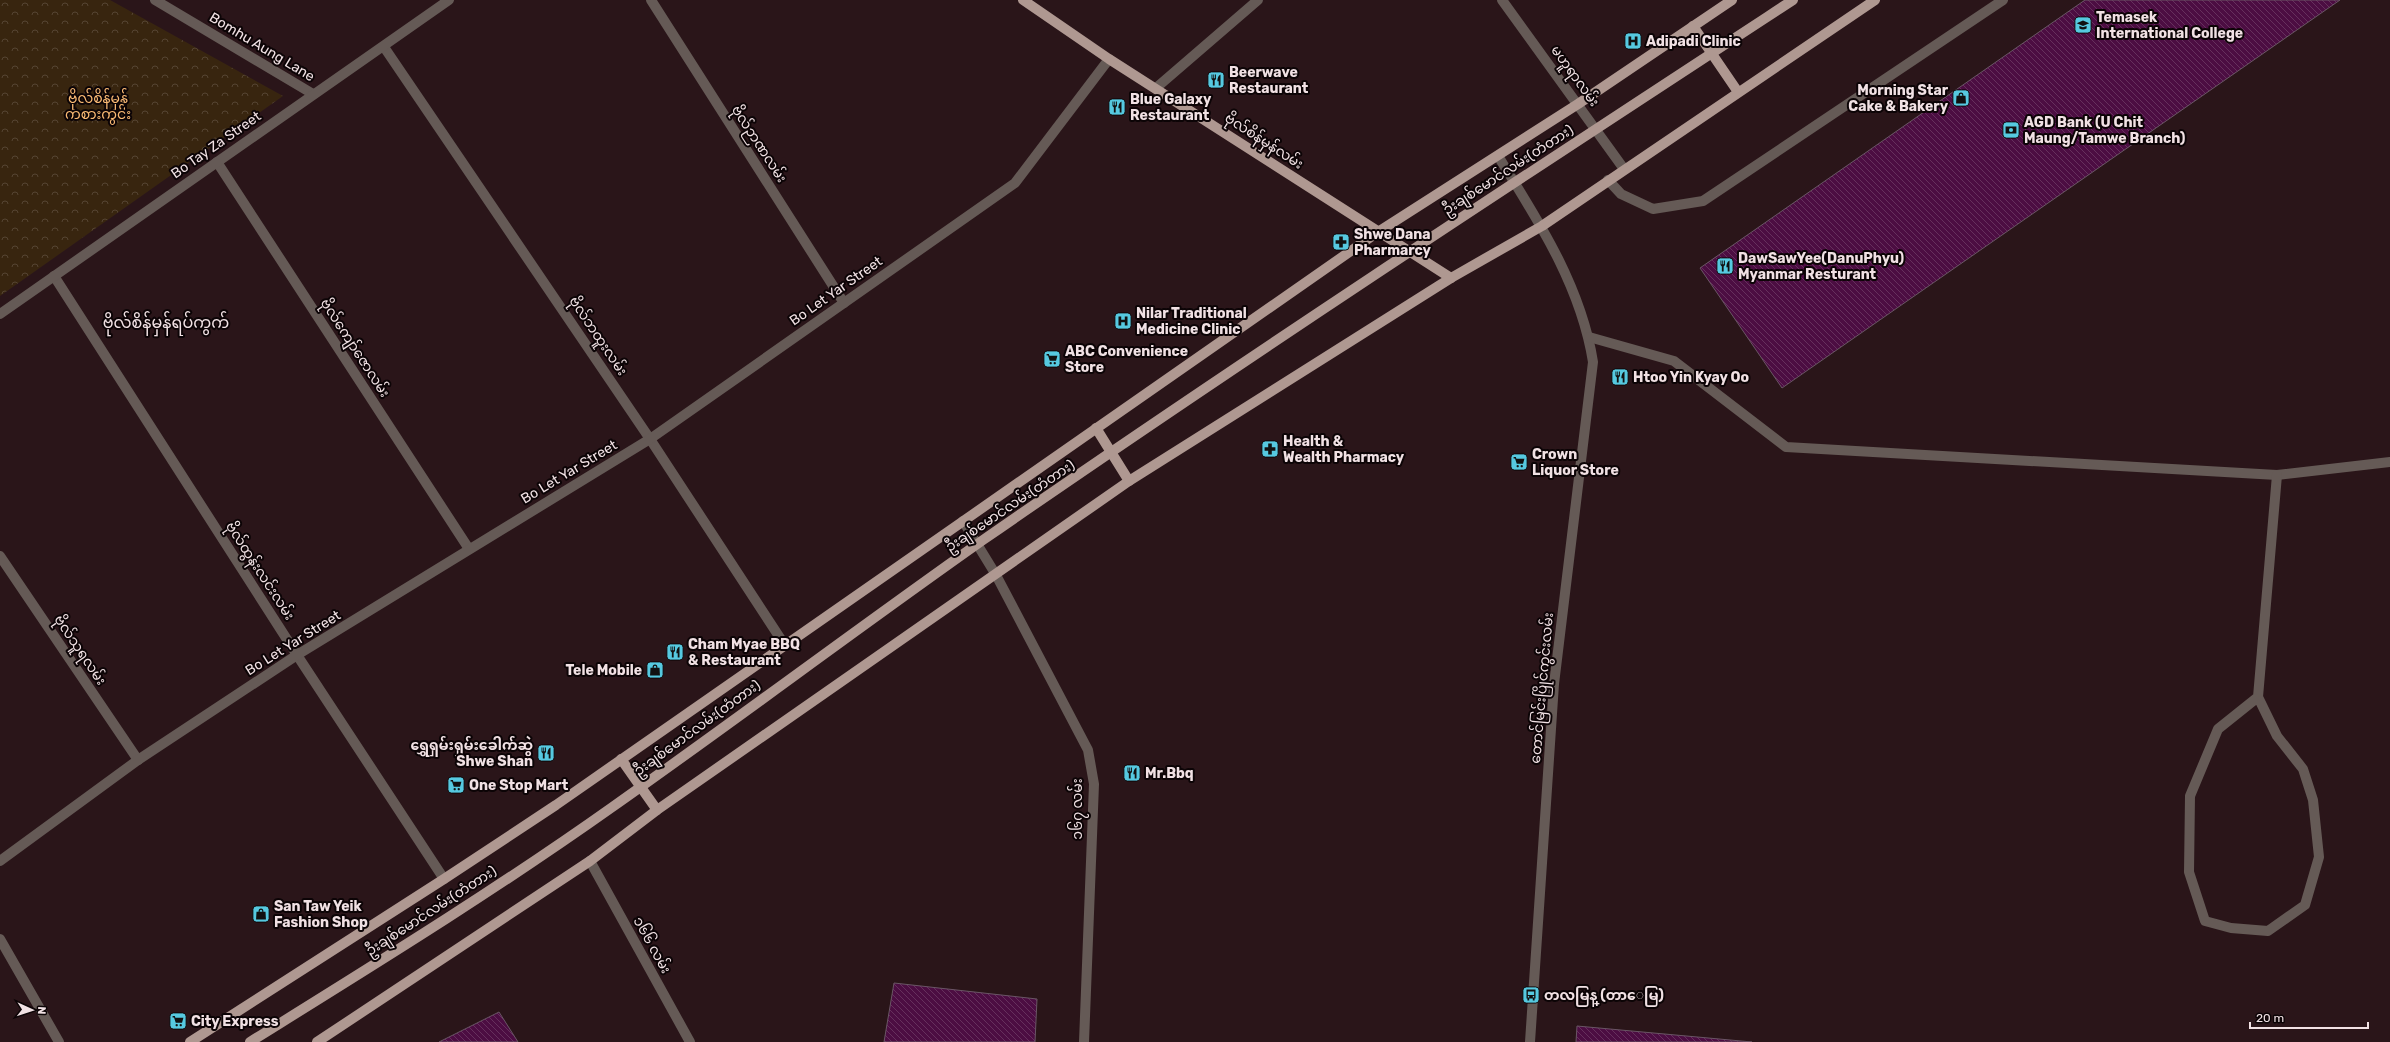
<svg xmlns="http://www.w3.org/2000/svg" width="2390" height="1042" font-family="Rubik,'Noto Sans Myanmar',sans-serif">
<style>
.forest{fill:url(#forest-crowns)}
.building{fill:url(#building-back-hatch);stroke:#6a5665}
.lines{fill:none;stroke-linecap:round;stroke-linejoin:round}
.minor{stroke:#655a56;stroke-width:10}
.major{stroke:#af9891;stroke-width:10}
.major-bridge{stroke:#af9891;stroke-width:10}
.labels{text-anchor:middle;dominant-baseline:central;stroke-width:4;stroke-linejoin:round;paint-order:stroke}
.poi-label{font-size:14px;font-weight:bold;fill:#f1e1e4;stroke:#0c0406;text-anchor:start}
.street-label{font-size:14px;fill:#f1e1e4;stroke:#0c0406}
.park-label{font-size:14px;fill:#faba74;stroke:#0c0406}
.quarter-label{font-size:16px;fill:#f1e1e4;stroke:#0c0406}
</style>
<defs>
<pattern id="forest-crowns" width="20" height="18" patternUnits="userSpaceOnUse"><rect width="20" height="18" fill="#38250f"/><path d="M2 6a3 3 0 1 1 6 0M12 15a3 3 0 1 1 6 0" fill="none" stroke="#554432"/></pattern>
<pattern id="building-back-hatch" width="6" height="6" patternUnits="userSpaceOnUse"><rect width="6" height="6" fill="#4c0d42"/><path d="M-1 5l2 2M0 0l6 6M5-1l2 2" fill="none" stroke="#66305d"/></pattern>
</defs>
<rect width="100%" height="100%" fill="#2a1519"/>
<path class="forest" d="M 0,0 L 110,0 L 283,96 L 0,296 Z"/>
<g class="building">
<path d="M 2085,0 L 2340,0 L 1782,388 L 1700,268 Z"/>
<path d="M 894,983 L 1037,999 L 1035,1042 L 884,1042 Z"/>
<path d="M 499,1012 L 518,1042 L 439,1042 Z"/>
<path d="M 1577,1026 L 1752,1042 L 1576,1042 Z"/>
</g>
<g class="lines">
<g class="minor">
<path d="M 155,0 L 313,94"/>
<path d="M 651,0 L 844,303"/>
<path d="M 1502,0 L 1624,169"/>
<path d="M 384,47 L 650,439 L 784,644"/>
<path d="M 1156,88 L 1258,0"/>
<path d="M 1498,156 C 1538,220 1581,286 1593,362 L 1554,684 L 1530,1042"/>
<path d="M 217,162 L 469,549"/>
<path d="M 1608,180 L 1621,194 L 1653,209 L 1703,201 L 2003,0"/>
<path d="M 54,276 L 297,655 L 444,879"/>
<path d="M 0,314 L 449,0"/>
<path d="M 1589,337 L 1674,361 L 1786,447 L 2277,475 L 2390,462"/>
<path d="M 963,521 L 996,575 L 1088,750 L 1094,784 L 1084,1042"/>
<path d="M 0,556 L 138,760"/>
<path d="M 2258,697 L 2218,729 L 2190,796 L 2189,872 L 2205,921 L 2231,928 L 2268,931 L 2305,905 L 2319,857 L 2313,800 L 2303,769 L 2277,736 L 2258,697 L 2277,475"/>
<path d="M 0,861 L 138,760 L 297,655 L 650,439 L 1015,183 L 1109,59"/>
<path d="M 590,861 L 690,1042"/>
<path d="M 0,939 L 59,1042"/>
</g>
<g class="major">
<path d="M 1023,0 L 1109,59 L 1451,278"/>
<path d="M 1693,26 L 1738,92"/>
<path d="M 1096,428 L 1129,481"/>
<path d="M 621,759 L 657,810"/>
<path d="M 190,1042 L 444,879 L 556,805 L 1378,232 L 1578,104 L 1732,0"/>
<path d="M 317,1042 L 590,861 L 657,810 L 1129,481 L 1451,278 L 1542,226 L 1875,0"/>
</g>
<path class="major-bridge" d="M 250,1042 C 372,966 494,891 611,808 C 736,720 858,628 983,540 C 1250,355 1521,178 1793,0"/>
</g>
<defs>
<g id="school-square" transform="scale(0.9)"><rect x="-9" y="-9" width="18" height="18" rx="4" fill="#56c9e0" stroke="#0c0406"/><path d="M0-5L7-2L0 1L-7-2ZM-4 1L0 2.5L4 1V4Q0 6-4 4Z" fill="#111"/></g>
<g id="hospital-square" transform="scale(0.9)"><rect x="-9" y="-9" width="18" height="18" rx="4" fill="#56c9e0" stroke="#0c0406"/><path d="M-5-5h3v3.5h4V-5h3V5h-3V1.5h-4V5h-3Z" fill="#111"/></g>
<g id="restaurant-square" transform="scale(0.9)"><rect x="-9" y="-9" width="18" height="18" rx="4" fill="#56c9e0" stroke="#0c0406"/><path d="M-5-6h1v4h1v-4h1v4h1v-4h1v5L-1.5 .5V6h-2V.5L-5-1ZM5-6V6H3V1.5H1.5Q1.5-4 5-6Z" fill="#111"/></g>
<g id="shop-square" transform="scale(0.9)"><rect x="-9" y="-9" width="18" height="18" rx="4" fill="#56c9e0" stroke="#0c0406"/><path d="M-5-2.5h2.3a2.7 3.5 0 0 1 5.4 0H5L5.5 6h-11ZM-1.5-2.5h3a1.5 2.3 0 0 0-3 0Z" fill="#111"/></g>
<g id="bank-square" transform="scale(0.9)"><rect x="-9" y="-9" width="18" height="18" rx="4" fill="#56c9e0" stroke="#0c0406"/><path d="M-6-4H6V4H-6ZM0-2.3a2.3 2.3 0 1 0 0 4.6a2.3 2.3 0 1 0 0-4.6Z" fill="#111"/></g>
<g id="pharmacy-square" transform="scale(0.9)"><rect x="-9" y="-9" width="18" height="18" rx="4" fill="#56c9e0" stroke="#0c0406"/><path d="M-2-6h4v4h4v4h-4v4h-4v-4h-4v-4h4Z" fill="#111"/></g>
<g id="supermarket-square" transform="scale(0.9)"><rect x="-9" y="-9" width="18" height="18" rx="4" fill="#56c9e0" stroke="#0c0406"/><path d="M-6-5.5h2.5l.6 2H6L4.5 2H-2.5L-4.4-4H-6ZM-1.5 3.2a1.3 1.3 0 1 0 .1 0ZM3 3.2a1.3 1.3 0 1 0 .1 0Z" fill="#111"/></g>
<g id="bus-square" transform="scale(0.9)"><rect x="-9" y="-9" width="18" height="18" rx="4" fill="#56c9e0" stroke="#0c0406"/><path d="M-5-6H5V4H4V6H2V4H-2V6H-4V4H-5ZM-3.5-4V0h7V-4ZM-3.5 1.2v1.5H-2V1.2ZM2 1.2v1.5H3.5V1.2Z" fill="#111"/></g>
</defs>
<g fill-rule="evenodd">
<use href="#school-square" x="2083" y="25"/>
<use href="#hospital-square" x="1633" y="41"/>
<use href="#restaurant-square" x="1216" y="80"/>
<use href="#shop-square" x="1961" y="98"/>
<use href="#restaurant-square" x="1117" y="107"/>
<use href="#bank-square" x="2011" y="130"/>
<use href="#pharmacy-square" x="1341" y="242"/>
<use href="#restaurant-square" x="1725" y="266"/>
<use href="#hospital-square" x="1123" y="321"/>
<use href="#supermarket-square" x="1052" y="359"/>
<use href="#restaurant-square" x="1620" y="377"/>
<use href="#pharmacy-square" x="1270" y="449"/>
<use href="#supermarket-square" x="1519" y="462"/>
<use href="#restaurant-square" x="675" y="652"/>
<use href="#shop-square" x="655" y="670"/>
<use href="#restaurant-square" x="546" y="753"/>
<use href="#restaurant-square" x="1132" y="773"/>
<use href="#supermarket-square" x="456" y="785"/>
<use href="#shop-square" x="261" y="914"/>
<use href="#bus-square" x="1531" y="995"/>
<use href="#supermarket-square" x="178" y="1021"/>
</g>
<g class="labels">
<g class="poi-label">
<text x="2096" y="17">Temasek<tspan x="2096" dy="16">International College</tspan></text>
<text x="1646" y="41">Adipadi Clinic</text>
<text x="1229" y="72">Beerwave<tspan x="1229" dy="16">Restaurant</tspan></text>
<text x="1948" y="90" text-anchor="end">Morning Star<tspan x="1948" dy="16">Cake &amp; Bakery</tspan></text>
<text x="1130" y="99">Blue Galaxy<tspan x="1130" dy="16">Restaurant</tspan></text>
<text x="2024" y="122">AGD Bank (U Chit<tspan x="2024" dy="16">Maung/Tamwe Branch)</tspan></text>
<text x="1354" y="234">Shwe Dana<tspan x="1354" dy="16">Pharmarcy</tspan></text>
<text x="1738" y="258">DawSawYee(DanuPhyu)<tspan x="1738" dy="16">Myanmar Resturant</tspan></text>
<text x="1136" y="313">Nilar Traditional<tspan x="1136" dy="16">Medicine Clinic</tspan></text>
<text x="1065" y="351">ABC Convenience<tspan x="1065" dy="16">Store</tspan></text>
<text x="1633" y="377">Htoo Yin Kyay Oo</text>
<text x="1283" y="441">Health &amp;<tspan x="1283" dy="16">Wealth Pharmacy</tspan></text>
<text x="1532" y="454">Crown<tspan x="1532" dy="16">Liquor Store</tspan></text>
<text x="688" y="644">Cham Myae BBQ<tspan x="688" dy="16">&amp; Restaurant</tspan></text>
<text x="642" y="670" text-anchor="end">Tele Mobile</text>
<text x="533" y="745" text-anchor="end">ရွှေရှမ်းရှမ်းခေါက်ဆွဲ<tspan x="533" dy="16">Shwe Shan</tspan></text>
<text x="1145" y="773">Mr.Bbq</text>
<text x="469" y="785">One Stop Mart</text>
<text x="274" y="906">San Taw Yeik<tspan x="274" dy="16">Fashion Shop</tspan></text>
<text x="1544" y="995">တလမြန္ (တာေမြ)</text>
<text x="191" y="1021">City Express</text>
</g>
<g class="street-label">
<text transform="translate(262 47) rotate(31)">Bomhu Aung Lane</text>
<text transform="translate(1575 76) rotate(54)">မဟူရာလမ်း</text>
<text transform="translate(1264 141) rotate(33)">ဗိုလ်စိန်မှန်လမ်း</text>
<text transform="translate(759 144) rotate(57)">ဗိုလ်ဉာဏလမ်း</text>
<text transform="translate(216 145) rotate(-35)">Bo Tay Za Street</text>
<text transform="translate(1508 170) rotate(-33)">ဦးချစ်မောင်လမ်း(တံတား)</text>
<text transform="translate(836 291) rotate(-35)">Bo Let Yar Street</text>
<text transform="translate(598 336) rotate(56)">ဗိုလ်ဘထူးလမ်း</text>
<text transform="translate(355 348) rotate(57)">ဗိုလ်ကျော်ဇောလမ်း</text>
<text transform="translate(569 472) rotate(-31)">Bo Let Yar Street</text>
<text transform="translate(1010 506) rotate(-34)">ဦးချစ်မောင်လမ်း(တံတား)</text>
<text transform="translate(260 571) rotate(57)">ဗိုလ်ထွန်းလင်းလမ်း</text>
<text transform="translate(293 643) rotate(-32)">Bo Let Yar Street</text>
<text transform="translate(80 650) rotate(56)">ဗိုလ်သူရလမ်း</text>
<text transform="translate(1542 688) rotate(-85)">တောင်မြင်းပြိုင်ကွင်းလမ်း</text>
<text transform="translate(697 728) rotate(-36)">ဦးချစ်မောင်လမ်း(တံတား)</text>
<text transform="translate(1077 809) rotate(-90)">၁၆၇ လမ်း</text>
<text transform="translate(431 911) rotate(-33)">ဦးချစ်မောင်လမ်း(တံတား)</text>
<text transform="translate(652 945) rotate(61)">၁၆၆ လမ်း</text>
</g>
<g class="park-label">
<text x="98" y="98">ဗိုလ်စိန်မှန်<tspan x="98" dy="16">ကစားကွင်း</tspan></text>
</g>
<g class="quarter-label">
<text x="166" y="322">ဗိုလ်စိန်မှန်ရပ်ကွက်</text>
</g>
</g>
<g transform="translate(32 1010) rotate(93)" stroke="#0c0406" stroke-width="3" paint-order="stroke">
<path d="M0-3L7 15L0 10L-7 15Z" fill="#f1e1e4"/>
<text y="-6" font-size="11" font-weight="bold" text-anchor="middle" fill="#f1e1e4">N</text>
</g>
<path d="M2250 1022v6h118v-6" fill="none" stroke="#f1e1e4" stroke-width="2"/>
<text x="2256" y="1022" font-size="12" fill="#f1e1e4" stroke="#0c0406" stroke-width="3" paint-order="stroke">20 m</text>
</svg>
